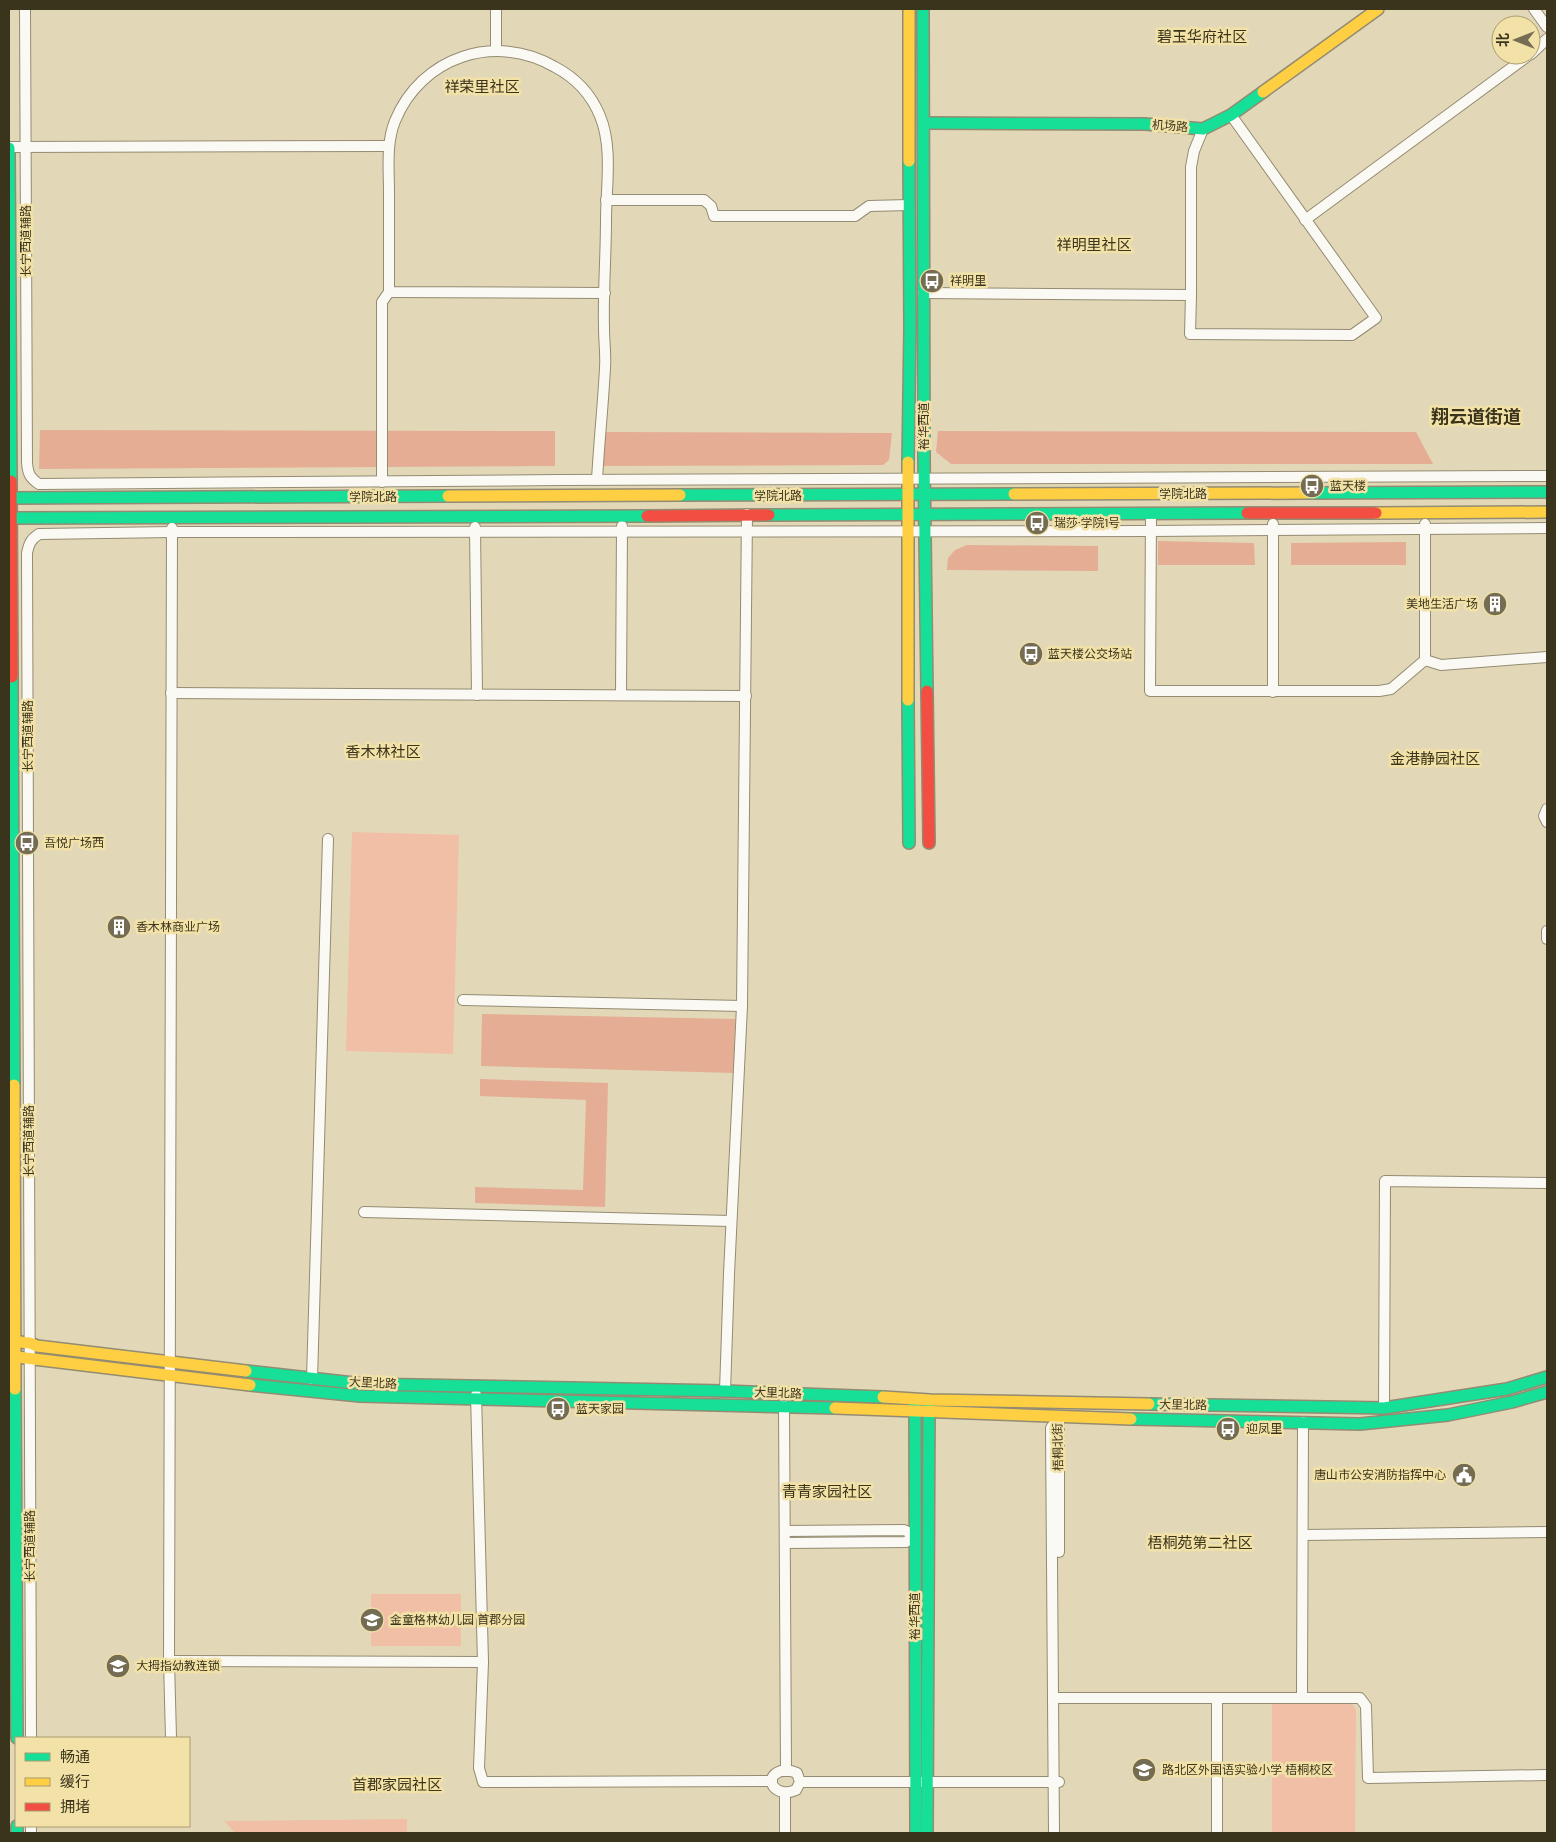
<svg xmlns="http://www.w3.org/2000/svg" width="1556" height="1842" font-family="'DM Sans','Noto Sans SC',sans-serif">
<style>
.green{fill:#f0bfa6}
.forest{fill:#e5ad94}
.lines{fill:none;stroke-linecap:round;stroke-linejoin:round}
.street-casing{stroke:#938b72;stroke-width:12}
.fast-casing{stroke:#938b72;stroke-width:14}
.slow-casing{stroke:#938b72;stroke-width:14}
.jam-casing{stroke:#938b72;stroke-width:14}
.street{stroke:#fbf9f4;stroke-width:10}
.fast{stroke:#16e098;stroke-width:11}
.slow{stroke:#ffcf43;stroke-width:11}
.jam{stroke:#f24e42;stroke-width:11}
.labels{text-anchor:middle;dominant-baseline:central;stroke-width:5;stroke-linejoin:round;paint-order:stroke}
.street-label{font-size:12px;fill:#3b341c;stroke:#f3e2a7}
.poi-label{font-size:12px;fill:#3b341c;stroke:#f3e2a7;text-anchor:start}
.quarter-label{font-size:15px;fill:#3b341c;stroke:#f3e2a7}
.district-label{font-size:18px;font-weight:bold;fill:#3b341c;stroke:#f3e2a7}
</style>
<rect width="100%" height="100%" fill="#e2d8b8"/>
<g class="green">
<path d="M 352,832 L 459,835 L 453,1054 L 346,1051 Z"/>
<rect x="371" y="1594" width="90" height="52"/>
<path d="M 1272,1704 L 1352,1704 L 1356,1709 L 1355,1833 L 1272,1833 Z"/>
<path d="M 407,1819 L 407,1833 L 235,1833 L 224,1821 Z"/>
</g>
<g class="forest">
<path d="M 40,430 L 555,431 L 555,466 L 39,469 Z"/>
<path d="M 938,431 L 1416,432 L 1433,464 L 951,464 L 936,452 Z"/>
<path d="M 603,432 L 892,433 L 889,460 L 883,465 L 603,466 Z"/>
<path d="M 1158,541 L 1254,543 L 1255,565 L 1158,565 Z"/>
<path d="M 1406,542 L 1406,565 L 1291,565 L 1291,543 Z"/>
<path d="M 967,545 L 1098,546 L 1098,571 L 947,570 L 948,558 L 955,550 Z"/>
<path d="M 482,1014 L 735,1019 L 734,1073 L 481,1066 Z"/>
<path d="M 480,1079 L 608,1083 L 605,1207 L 475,1203 L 475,1187 L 583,1190 L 586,1100 L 480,1096 Z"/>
</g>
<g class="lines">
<g class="street-casing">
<g id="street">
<path d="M 25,9 L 27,463 C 28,474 30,478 39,484 L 560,480 L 1547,476"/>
<path d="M 1534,9 L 1547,27"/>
<path d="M 496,51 L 496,9"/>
<path d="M 1531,54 L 1547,39"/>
<path d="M 9,147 L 389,146"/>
<path d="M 606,200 L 704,200 L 711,206 L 714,216 L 855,216 L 869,206 L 909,205"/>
<path d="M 1305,220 L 1529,55"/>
<path d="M 923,293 L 1191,295 L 1191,167 L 1194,151 L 1203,129"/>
<path d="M 1191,295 L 1190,334 L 1352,335 L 1376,318 L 1231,115"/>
<path d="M 597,480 C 599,443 603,406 605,368 C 606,355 604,341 604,328 C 603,292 606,256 606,220 C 606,187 613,147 600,116 C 591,94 576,78 555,67 C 495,32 421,57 395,121 C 386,143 389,169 389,192 C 389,226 389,259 389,292 L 605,293"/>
<path d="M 382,482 L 382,302 L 389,292"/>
<path d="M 1151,513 L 1150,691 L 1379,691 L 1391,689 L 1425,660 L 1441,665 L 1547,657"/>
<path d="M 1273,524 L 1273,692"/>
<path d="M 1425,524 L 1425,660"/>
<path d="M 475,527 L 477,695"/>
<path d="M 171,693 L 746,696"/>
<path d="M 621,695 L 622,526"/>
<path d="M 1547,809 L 1544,816 L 1547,822"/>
<path d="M 1547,931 L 1547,939"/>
<path d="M 463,1000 L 742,1006"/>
<path d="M 364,1212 L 731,1221"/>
<path d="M 312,1379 L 328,839"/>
<path d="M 725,1391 L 729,1274 L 742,1006 L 747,514"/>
<path d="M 476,1395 L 483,1662 L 479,1768 L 483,1782 L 772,1781"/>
<path d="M 784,1406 L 786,1770"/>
<path d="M 1384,1408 L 1385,1181 L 1547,1183"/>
<path d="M 1059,1417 L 1059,1552"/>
<path d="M 785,1531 L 904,1530 L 915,1535"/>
<path d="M 1303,1535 L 1547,1532"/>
<path d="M 785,1543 L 906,1542 L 915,1535"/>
<path d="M 169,1661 L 483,1662"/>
<path d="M 1302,1697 L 1303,1422"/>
<path d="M 1053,1698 L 1360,1698 L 1366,1706 L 1368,1778 L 1547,1775"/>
<path d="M 31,1738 L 27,553 C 29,544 30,540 39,534 L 172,532 L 1152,531 L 1547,528"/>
<path d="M 171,1738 L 169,1661 L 172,528"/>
<path d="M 781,1771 L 791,1771 L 797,1773 L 800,1782 L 796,1790 C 776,1799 761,1778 781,1771 Z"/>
<path d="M 800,1782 L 1059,1782"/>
<path d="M 785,1793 L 785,1833"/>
<path d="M 31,1826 L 31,1833"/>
<path d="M 1054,1833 L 1051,1428 L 1059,1417"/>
<path d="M 1217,1833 L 1217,1699"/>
</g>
</g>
<g class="fast-casing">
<g id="fast">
<path d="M 923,9 L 924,460 L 927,691"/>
<path d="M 924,123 L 1145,124 L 1203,129 L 1231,115 L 1263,92"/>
<path d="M 9,148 L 11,481"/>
<path d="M 908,462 L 910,328 L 909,161"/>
<path d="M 1307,493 L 1547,492"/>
<path d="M 680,495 L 1014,494"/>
<path d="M 9,498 L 448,496"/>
<path d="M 769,515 L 1247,513"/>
<path d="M 9,518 L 647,516"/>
<path d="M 12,677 L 14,1085"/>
<path d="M 908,700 L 909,843"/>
<path d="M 246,1371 L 363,1384 L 725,1391 L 883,1397"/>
<path d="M 250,1385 L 360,1396 L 835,1408"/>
<path d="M 15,1389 L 17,1738"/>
<path d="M 915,1401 L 916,1833"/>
<path d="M 1149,1404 L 1384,1408 L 1507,1389 L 1547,1377"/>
<path d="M 1131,1419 L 1360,1424 L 1448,1415 L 1512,1402 L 1547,1392"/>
<path d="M 17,1826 L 17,1833"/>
<path d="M 927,1833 L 929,1404"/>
</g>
</g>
<g class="slow-casing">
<g id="slow">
<path d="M 909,9 L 909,161"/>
<path d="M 1263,92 L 1378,9"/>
<path d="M 908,462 L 908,700"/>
<path d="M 1014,494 L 1307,493"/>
<path d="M 448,496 L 680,495"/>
<path d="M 1376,513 L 1547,512"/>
<path d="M 14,1085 L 15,1389"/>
<path d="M 9,1341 L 30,1343 L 37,1346 L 246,1371"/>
<path d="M 9,1356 L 250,1385"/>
<path d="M 883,1397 L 930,1400 L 1149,1404"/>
<path d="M 835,1408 L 1131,1419"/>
</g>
</g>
<g class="jam-casing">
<g id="jam">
<path d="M 11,481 L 12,677"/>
<path d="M 1247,513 L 1376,513"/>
<path d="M 647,516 L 769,515"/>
<path d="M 927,691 L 929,843"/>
</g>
</g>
<use href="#street" class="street"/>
<use href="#fast" class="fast"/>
<use href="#slow" class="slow"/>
<use href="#jam" class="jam"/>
</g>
<defs>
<g id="bus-disc" transform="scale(1.25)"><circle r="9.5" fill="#756d53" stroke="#f3e2a7"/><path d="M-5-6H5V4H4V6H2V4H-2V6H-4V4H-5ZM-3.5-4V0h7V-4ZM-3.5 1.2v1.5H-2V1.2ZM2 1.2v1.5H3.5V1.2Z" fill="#fff"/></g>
<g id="building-disc" transform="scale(1.25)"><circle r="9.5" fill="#756d53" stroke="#f3e2a7"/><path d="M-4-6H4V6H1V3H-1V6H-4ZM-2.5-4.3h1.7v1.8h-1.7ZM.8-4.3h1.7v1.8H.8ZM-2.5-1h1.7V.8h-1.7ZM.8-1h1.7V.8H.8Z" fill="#fff"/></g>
<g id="civic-disc" transform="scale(1.25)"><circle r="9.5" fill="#756d53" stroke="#f3e2a7"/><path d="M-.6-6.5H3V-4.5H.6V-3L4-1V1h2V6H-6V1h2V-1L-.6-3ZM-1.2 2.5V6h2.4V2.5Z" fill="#fff"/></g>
<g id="school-disc" transform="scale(1.25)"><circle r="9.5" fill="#756d53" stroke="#f3e2a7"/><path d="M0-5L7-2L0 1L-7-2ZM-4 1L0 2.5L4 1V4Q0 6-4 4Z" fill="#fff"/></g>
</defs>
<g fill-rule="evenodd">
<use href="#bus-disc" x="932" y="281"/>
<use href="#bus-disc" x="1312" y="486"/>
<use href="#bus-disc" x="1037" y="523"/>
<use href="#building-disc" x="1495" y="604"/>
<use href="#bus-disc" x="1031" y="654"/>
<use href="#bus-disc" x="27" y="843"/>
<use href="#building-disc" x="119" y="927"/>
<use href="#bus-disc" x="558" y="1409"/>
<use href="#bus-disc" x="1228" y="1429"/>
<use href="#civic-disc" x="1464" y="1475"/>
<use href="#school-disc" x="372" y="1620"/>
<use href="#school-disc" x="118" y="1666"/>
<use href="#school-disc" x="1144" y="1770"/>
</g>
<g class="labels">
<g class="street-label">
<text transform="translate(1170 126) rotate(4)">机场路</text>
<text transform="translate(26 241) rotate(-90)">长宁西道辅路</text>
<text transform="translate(924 426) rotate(-90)">裕华西道</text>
<text x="1183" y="494">学院北路</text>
<text x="778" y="496">学院北路</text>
<text x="373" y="497">学院北路</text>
<text transform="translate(28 736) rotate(-90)">长宁西道辅路</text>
<text transform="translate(29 1141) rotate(-90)">长宁西道辅路</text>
<text transform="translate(373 1383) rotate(3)">大里北路</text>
<text transform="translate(778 1393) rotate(2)">大里北路</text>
<text transform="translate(1183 1405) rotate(1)">大里北路</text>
<text transform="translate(1058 1447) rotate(-91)">梧桐北街</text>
<text transform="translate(30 1546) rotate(-90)">长宁西道辅路</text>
<text transform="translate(915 1616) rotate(-90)">裕华西道</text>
</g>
<g class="poi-label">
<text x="950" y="281">祥明里</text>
<text x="1330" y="486">蓝天楼</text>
<text x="1054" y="523">瑞莎·学院1号</text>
<text x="1478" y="604" text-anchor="end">美地生活广场</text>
<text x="1048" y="654">蓝天楼公交场站</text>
<text x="44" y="843">吾悦广场西</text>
<text x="136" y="927">香木林商业广场</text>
<text x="576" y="1409">蓝天家园</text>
<text x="1246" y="1429">迎凤里</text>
<text x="1446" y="1475" text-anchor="end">唐山市公安消防指挥中心</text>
<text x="390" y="1620">金童格林幼儿园 首郡分园</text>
<text x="136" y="1666">大拇指幼教连锁</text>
<text x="1162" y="1770">路北区外国语实验小学 梧桐校区</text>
</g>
<g class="quarter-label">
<text x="1202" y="37">碧玉华府社区</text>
<text x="482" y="87">祥荣里社区</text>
<text x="1094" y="245">祥明里社区</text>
<text x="383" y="752">香木林社区</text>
<text x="1435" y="759">金港静园社区</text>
<text x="827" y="1492">青青家园社区</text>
<text x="1200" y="1543">梧桐苑第二社区</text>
<text x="397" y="1785">首郡家园社区</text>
</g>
<g class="district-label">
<text x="1476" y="417">翔云道街道</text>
</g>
</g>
<rect width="1556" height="1842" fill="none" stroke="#3b341c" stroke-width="20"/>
<rect x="15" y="1737" width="175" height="90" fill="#f3e2a7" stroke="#a99c6f"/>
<rect x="25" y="1753" width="25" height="8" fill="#16e098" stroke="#a99c6f"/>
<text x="60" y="1762" font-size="15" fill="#3b341c">畅通</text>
<rect x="25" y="1778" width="25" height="8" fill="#ffcf43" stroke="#a99c6f"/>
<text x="60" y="1787" font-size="15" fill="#3b341c">缓行</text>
<rect x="25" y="1803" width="25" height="8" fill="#f24e42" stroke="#a99c6f"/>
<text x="60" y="1812" font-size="15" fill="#3b341c">拥堵</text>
<g transform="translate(1516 40) rotate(270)"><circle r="24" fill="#f3e2a7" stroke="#a99c6f"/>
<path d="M0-4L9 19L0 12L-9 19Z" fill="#756d53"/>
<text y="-8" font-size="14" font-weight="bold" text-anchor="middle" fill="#3b341c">北</text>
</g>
</svg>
